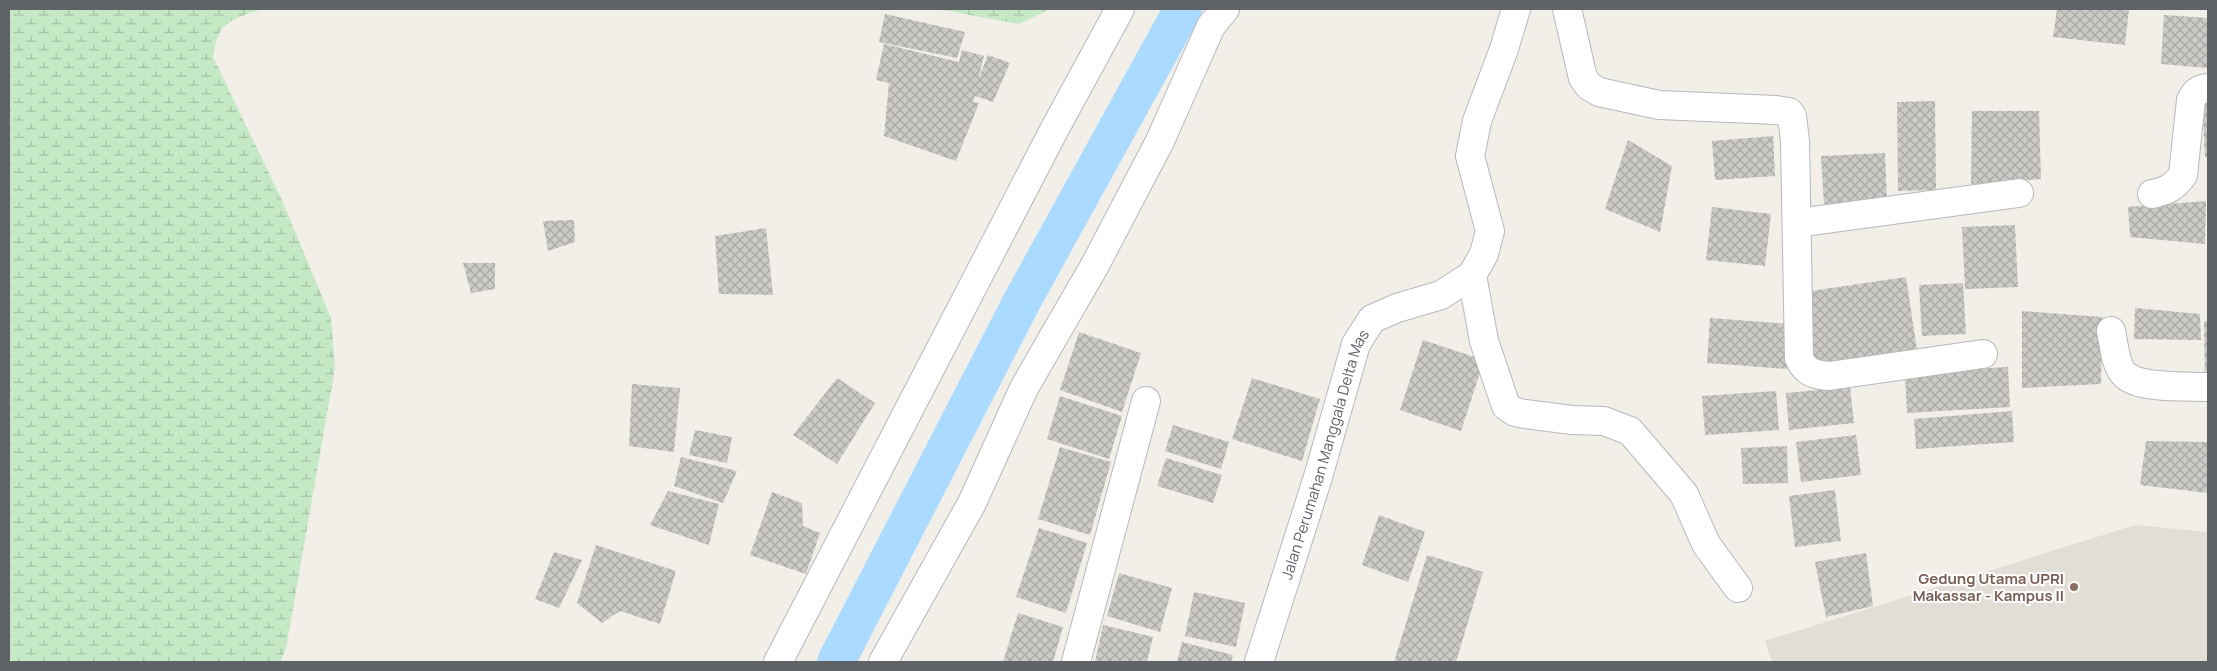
<svg xmlns="http://www.w3.org/2000/svg" width="2217" height="671" font-family="Manrope,sans-serif">
<style>
.education{fill:#e1ded6}
.wetland{fill:url(#wetland-marsh)}
.lines{fill:none;stroke-linecap:round;stroke-linejoin:round}
.canal{stroke:#aadaff;stroke-width:38}
.building{fill:url(#building-cross-hatch)}
.street-casing{stroke:#b5b8bc;stroke-width:30}
.street{stroke:#fff;stroke-width:28}
.education-dot{fill:#8d6e63;stroke:#fff;stroke-width:2}
.labels{text-anchor:middle;dominant-baseline:central;stroke-width:4;stroke-linejoin:round;paint-order:stroke}
.street-label{font-size:15px;fill:#5f6368;stroke:#fff}
.education-label{font-size:15px;font-weight:bold;fill:#785e54;stroke:#fff;text-anchor:end}
</style>
<defs>
<pattern id="wetland-marsh" width="20" height="14" patternUnits="userSpaceOnUse" patternTransform="scale(1.25)"><rect width="20" height="14" fill="#c5e8c5"/><path d="M1 5h8M5 5V1M11 12h8M15 12V8" fill="none" stroke="#a3c0a4"/></pattern>
<pattern id="building-cross-hatch" width="8" height="8" patternUnits="userSpaceOnUse" patternTransform="scale(1.25)"><rect width="8" height="8" fill="#cccac5"/><path d="M0 0l8 8M0 8l8-8" fill="none" stroke="#a9a8a4"/></pattern>
</defs>
<rect width="100%" height="100%" fill="#f1efe8"/>
<path class="education" d="M 2135,525 L 2208,532 L 2208,662 L 1772,662 L 1765,641 Z"/>
<g class="wetland">
<path d="M 9,9 L 263,9 C 231,20 218,20 213,57 L 281,198 L 331,318 L 335,368 L 286,648 L 280,662 L 9,662 Z"/>
<path d="M 937,9 L 1050,9 L 1019,24 Z"/>
</g>
<g class="lines">
<path class="canal" d="M 836,662 L 1022,301 L 1183,9"/>
</g>
<g class="building">
<path d="M 2057,9 L 2129,9 L 2125,45 L 2053,37 Z"/>
<path d="M 885,14 L 965,32 L 957,58 L 879,42 Z"/>
<path d="M 2164,15 L 2208,18 L 2208,68 L 2161,64 Z"/>
<path d="M 884,44 L 959,62 L 962,50 L 984,56 L 978,80 L 988,55 L 1010,63 L 993,102 L 975,96 L 973,102 L 979,103 L 956,161 L 884,136 L 889,83 L 876,80 Z"/>
<path d="M 2202,95 L 2208,95 L 2208,157 L 2205,157 Z"/>
<path d="M 1935,101 L 1936,190 L 1898,191 L 1897,102 Z"/>
<path d="M 1972,111 L 2039,111 L 2041,179 L 1971,184 Z"/>
<path d="M 1773,136 L 1775,176 L 1715,180 L 1712,141 Z"/>
<path d="M 1628,140 L 1672,166 L 1660,232 L 1605,209 Z"/>
<path d="M 1885,153 L 1887,201 L 1824,204 L 1821,156 Z"/>
<path d="M 2206,201 L 2205,244 L 2130,237 L 2128,207 Z"/>
<path d="M 1712,207 L 1771,214 L 1765,266 L 1706,260 Z"/>
<path d="M 574,220 L 575,242 L 548,251 L 543,221 Z"/>
<path d="M 2015,225 L 2018,287 L 1965,289 L 1962,227 Z"/>
<path d="M 766,228 L 773,295 L 719,294 L 715,236 Z"/>
<path d="M 463,263 L 495,263 L 495,289 L 471,293 Z"/>
<path d="M 1906,277 L 1917,350 L 1815,366 L 1804,292 Z"/>
<path d="M 1963,283 L 1966,334 L 1922,336 L 1919,285 Z"/>
<path d="M 2135,308 L 2200,314 L 2201,340 L 2134,339 Z"/>
<path d="M 2022,311 L 2102,317 L 2101,384 L 2022,388 Z"/>
<path d="M 1710,318 L 1791,324 L 1787,369 L 1707,363 Z"/>
<path d="M 2204,321 L 2208,321 L 2208,385 L 2205,386 Z"/>
<path d="M 1079,332 L 1141,353 L 1122,412 L 1060,390 Z"/>
<path d="M 1423,340 L 1484,360 L 1461,431 L 1400,410 Z"/>
<path d="M 2008,367 L 2010,407 L 1907,413 L 1905,373 Z"/>
<path d="M 837,378 L 875,403 L 837,464 L 793,435 Z"/>
<path d="M 1252,378 L 1320,399 L 1302,461 L 1232,439 Z"/>
<path d="M 632,384 L 680,388 L 674,452 L 629,446 Z"/>
<path d="M 1850,387 L 1854,423 L 1789,430 L 1786,393 Z"/>
<path d="M 1776,391 L 1779,430 L 1705,435 L 1702,396 Z"/>
<path d="M 1060,396 L 1122,416 L 1109,459 L 1047,439 Z"/>
<path d="M 2012,411 L 2014,442 L 1916,449 L 1914,419 Z"/>
<path d="M 1173,425 L 1229,442 L 1221,469 L 1165,451 Z"/>
<path d="M 695,430 L 732,437 L 727,463 L 689,455 Z"/>
<path d="M 1856,435 L 1861,475 L 1801,482 L 1796,442 Z"/>
<path d="M 2146,441 L 2208,442 L 2208,493 L 2140,485 Z"/>
<path d="M 1787,446 L 1788,483 L 1743,484 L 1741,448 Z"/>
<path d="M 1060,447 L 1111,462 L 1090,535 L 1038,519 Z"/>
<path d="M 681,457 L 737,471 L 723,503 L 674,486 Z"/>
<path d="M 1166,458 L 1222,475 L 1213,503 L 1157,486 Z"/>
<path d="M 1835,490 L 1841,541 L 1795,547 L 1789,496 Z"/>
<path d="M 668,491 L 719,504 L 709,545 L 650,525 Z"/>
<path d="M 772,492 L 802,503 L 803,526 L 820,533 L 806,574 L 750,555 Z"/>
<path d="M 1379,515 L 1425,532 L 1408,582 L 1362,565 Z"/>
<path d="M 1039,528 L 1087,543 L 1066,613 L 1016,597 Z"/>
<path d="M 596,545 L 676,571 L 660,624 L 620,611 L 602,623 L 577,603 Z"/>
<path d="M 554,552 L 582,560 L 559,608 L 535,599 Z"/>
<path d="M 1866,553 L 1873,606 L 1826,617 L 1815,562 Z"/>
<path d="M 1427,555 L 1483,572 L 1456,662 L 1394,662 Z"/>
<path d="M 1119,573 L 1172,588 L 1160,632 L 1107,616 Z"/>
<path d="M 1194,592 L 1245,603 L 1236,647 L 1185,636 Z"/>
<path d="M 1018,613 L 1063,627 L 1053,662 L 1003,662 Z"/>
<path d="M 1103,625 L 1153,637 L 1147,662 L 1095,662 Z"/>
<path d="M 1182,642 L 1233,655 L 1231,662 L 1177,662 Z"/>
</g>
<g class="lines">
<g class="street-casing">
<g id="street">
<path d="M 1567,9 L 1583,78 L 1589,86 L 1599,92 L 1659,105 L 1776,110 L 1789,112 L 1792,116 L 1795,141 L 1799,358 C 1805,372 1814,375 1829,376 L 1983,354"/>
<path d="M 2152,194 C 2167,191 2174,187 2183,175 L 2191,100 C 2195,92 2199,89 2208,88"/>
<path d="M 1797,223 L 2019,193"/>
<path d="M 1472,275 L 1484,341 L 1506,406 L 1515,412 L 1525,414 L 1572,420 L 1604,421 L 1630,431 L 1684,494 L 1706,544 L 1738,588"/>
<path d="M 2111,331 C 2114,344 2115,366 2125,375 C 2140,389 2188,386 2208,387"/>
<path d="M 778,662 L 1053,132 L 1120,9"/>
<path d="M 883,662 L 972,503 L 1024,388 L 1095,265 L 1160,141 L 1211,26 L 1225,9"/>
<path d="M 1076,662 L 1146,401"/>
<path id="s1" d="M 1259,662 L 1318,477 L 1356,344 L 1372,319 L 1397,308 L 1441,295 L 1472,275 L 1484,254 L 1490,231 L 1470,156 L 1477,121 L 1504,49 L 1516,9"/>
</g>
</g>
<use href="#street" class="street"/>
</g>
<circle class="education-dot" cx="2074" cy="587" r="5"/>
<g class="labels">
<g class="street-label">
<text stroke="none"><textPath href="#s1" startOffset="218">Jalan Perumahan Manggala Delta Mas</textPath></text>
</g>
<g class="education-label">
<text x="2064" y="578">Gedung Utama UPRI<tspan x="2064" dy="17">Makassar - Kampus II</tspan></text>
</g>
</g>
<rect width="2217" height="671" fill="none" stroke="#5f6368" stroke-width="20"/>
</svg>
